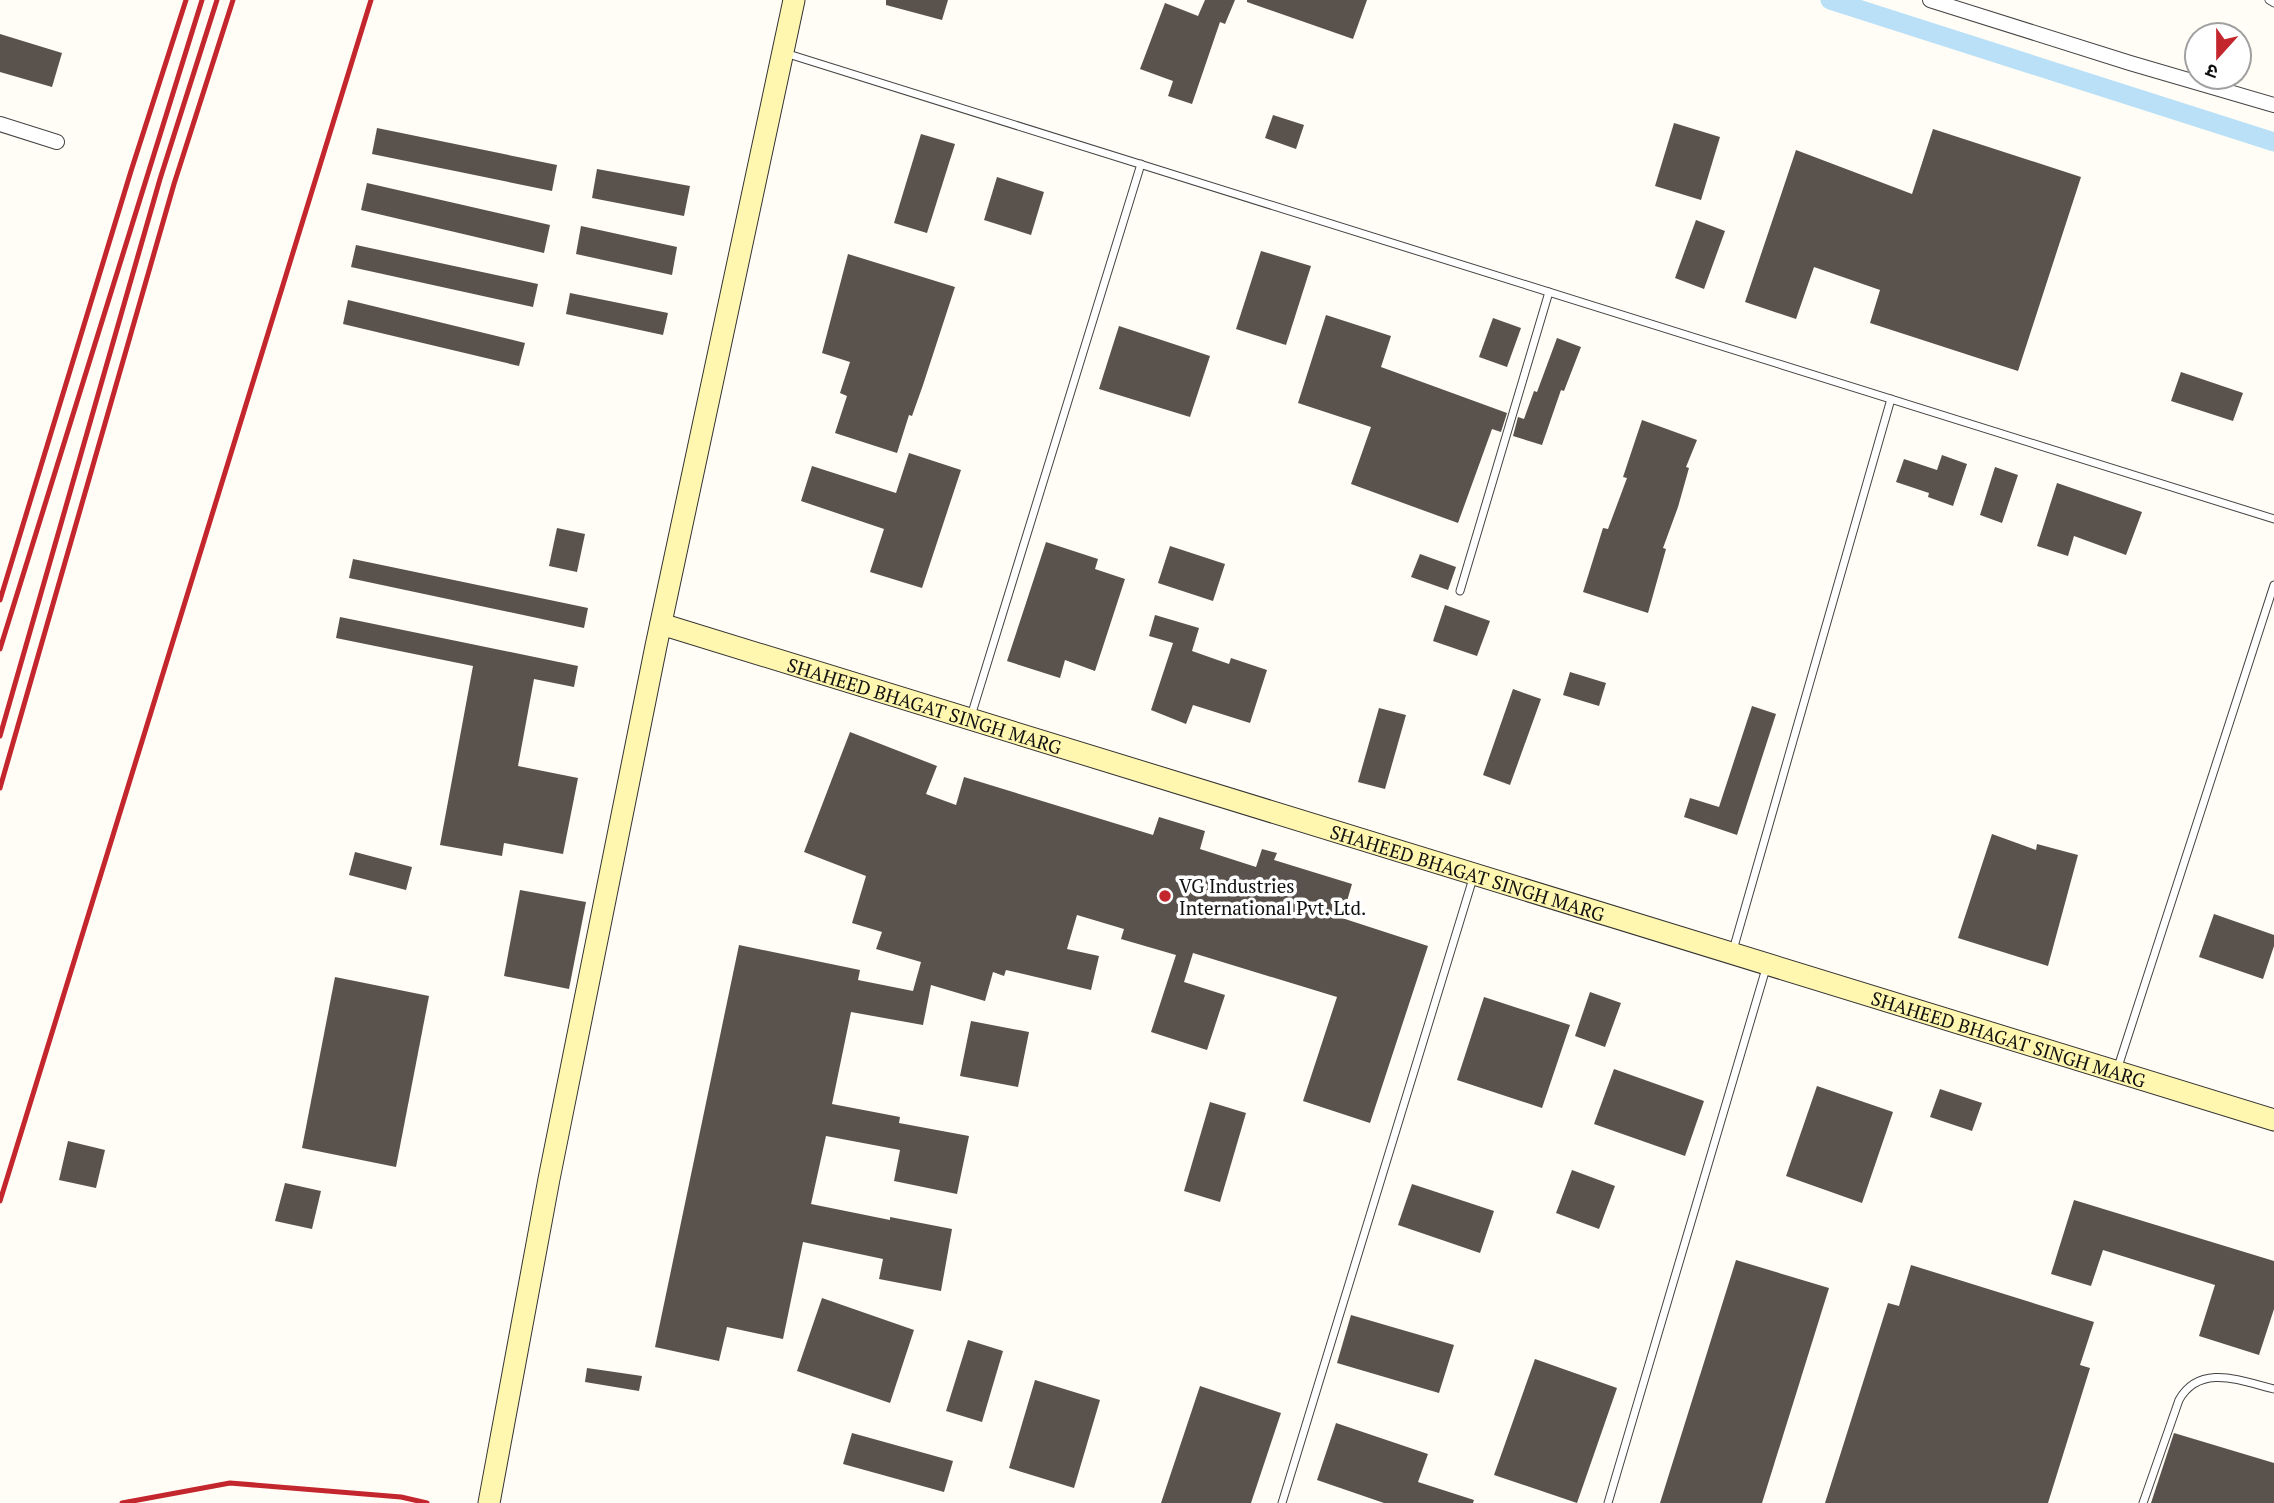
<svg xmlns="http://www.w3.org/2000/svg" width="2274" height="1503" font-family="'PT Serif','Noto Sans Devanagari',serif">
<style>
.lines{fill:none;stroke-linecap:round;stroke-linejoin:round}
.canal{stroke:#b9e0f7;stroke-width:19}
.building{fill:#5a524d}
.lane-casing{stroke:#444;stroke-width:9}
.street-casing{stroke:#444;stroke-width:16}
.secondary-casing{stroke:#333;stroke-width:23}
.lane{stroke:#fff;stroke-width:7}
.street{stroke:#fff;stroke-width:14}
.secondary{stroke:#fff6b0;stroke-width:21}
.rail{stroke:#c4262e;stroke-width:5}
.poi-dot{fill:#c4262e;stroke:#fff;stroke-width:2.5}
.labels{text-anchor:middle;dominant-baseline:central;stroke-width:7;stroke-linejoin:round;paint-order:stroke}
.street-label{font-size:19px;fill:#111;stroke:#fff}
.poi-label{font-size:19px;fill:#111;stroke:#fff;text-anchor:start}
</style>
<rect width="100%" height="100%" fill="#fffdf5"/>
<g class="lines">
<path class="canal" d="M 1830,0 L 2274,142"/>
</g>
<g class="building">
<path d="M 886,0 L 948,0 L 942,20 L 886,5 Z"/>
<path d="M 1205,0 L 1235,0 L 1225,24 L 1220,22 L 1192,104 L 1168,96 L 1173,81 L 1140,69 L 1165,3 L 1198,16 Z"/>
<path d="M 1247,0 L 1367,0 L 1353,39 L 1247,2 Z"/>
<path d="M 0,34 L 62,53 L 52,87 L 0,72 Z"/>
<path d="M 1273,115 L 1304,125 L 1296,149 L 1265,138 Z"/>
<path d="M 1674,123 L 1720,137 L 1701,200 L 1655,186 Z"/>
<path d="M 377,128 L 557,165 L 552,191 L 372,154 Z"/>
<path d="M 1933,129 L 2081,177 L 2018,371 L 1870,323 L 1880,290 L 1814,267 L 1796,319 L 1745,302 L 1796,150 L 1912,194 Z"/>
<path d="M 921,134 L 955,144 L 927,233 L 894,223 Z"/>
<path d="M 597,169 L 690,186 L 684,216 L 592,198 Z"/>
<path d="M 997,177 L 1044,192 L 1031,235 L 984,220 Z"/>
<path d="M 367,183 L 550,225 L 544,253 L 361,210 Z"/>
<path d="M 1696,220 L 1725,231 L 1704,289 L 1675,278 Z"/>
<path d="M 581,226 L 677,247 L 672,275 L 576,254 Z"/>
<path d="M 356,245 L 538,284 L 533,307 L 351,267 Z"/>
<path d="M 1261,251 L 1311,266 L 1286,345 L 1236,329 Z"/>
<path d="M 848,254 L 955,287 L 923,385 L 912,416 L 909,415 L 897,453 L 835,433 L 847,396 L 840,393 L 850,362 L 822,353 Z"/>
<path d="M 570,293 L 668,313 L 663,335 L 566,314 Z"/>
<path d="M 348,300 L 525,343 L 519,366 L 343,324 Z"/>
<path d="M 1326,315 L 1391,336 L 1381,367 L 1507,413 L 1501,432 L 1492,429 L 1458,523 L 1351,484 L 1371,427 L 1298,403 Z"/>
<path d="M 1493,318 L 1521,328 L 1507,367 L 1479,357 Z"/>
<path d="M 1119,326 L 1210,356 L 1190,417 L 1099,389 Z"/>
<path d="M 1557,338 L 1581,347 L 1564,391 L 1561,390 L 1542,445 L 1513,436 L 1518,417 L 1524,419 L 1534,391 L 1537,392 Z"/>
<path d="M 2181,372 L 2243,393 L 2233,421 L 2171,401 Z"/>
<path d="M 1642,420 L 1697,440 L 1686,467 L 1689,468 L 1678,507 L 1663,548 L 1666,549 L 1648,613 L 1583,592 L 1603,528 L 1608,529 L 1627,478 L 1623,477 Z"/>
<path d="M 909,453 L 961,470 L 922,588 L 870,572 L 884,529 L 801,501 L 812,466 L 896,493 Z"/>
<path d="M 1942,455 L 1967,464 L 1953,506 L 1928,497 L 1929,493 L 1896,482 L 1904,459 L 1937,470 Z"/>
<path d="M 1995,467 L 2018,475 L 2002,523 L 1980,515 Z"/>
<path d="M 2057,483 L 2142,512 L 2126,555 L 2074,536 L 2068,556 L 2037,546 Z"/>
<path d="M 557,528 L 585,534 L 577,572 L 549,566 Z"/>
<path d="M 1046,542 L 1098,559 L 1095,569 L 1125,579 L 1095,671 L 1065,660 L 1060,678 L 1007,661 Z"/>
<path d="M 1170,546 L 1225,564 L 1213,601 L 1158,583 Z"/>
<path d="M 1420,554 L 1456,567 L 1448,590 L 1411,577 Z"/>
<path d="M 353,559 L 588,608 L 584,628 L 349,578 Z"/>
<path d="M 1445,605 L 1490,621 L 1477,656 L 1433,641 Z"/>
<path d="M 1155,615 L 1199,628 L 1192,651 L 1229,664 L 1231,658 L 1267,670 L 1250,723 L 1193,705 L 1186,724 L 1151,710 L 1173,643 L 1149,636 Z"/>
<path d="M 340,617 L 578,666 L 574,687 L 534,679 L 518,766 L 578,778 L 563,854 L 504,843 L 502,856 L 440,845 L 473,666 L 336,638 Z"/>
<path d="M 1570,672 L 1606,683 L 1599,706 L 1563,695 Z"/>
<path d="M 1513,689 L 1541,699 L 1510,785 L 1483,775 Z"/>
<path d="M 1752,706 L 1776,714 L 1737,835 L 1684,817 L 1690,798 L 1719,807 Z"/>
<path d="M 1379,708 L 1406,715 L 1385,789 L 1358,782 Z"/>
<path d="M 850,732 L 937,766 L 926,794 L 956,805 L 964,777 L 1153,835 L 1159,817 L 1205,831 L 1200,849 L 1256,867 L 1262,849 L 1277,853 L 1274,860 L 1352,884 L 1342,918 L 1428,946 L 1370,1123 L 1303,1101 L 1337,997 L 1193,953 L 1184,982 L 1225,995 L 1207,1050 L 1151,1032 L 1176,955 L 1121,939 L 1124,929 L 1077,915 L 1067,949 L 1099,956 L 1091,990 L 1006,970 L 1004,976 L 993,972 L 985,1001 L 931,985 L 923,1025 L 851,1012 L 832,1104 L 900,1117 L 899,1123 L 969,1136 L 957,1194 L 894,1181 L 900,1150 L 826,1136 L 811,1204 L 890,1220 L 890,1217 L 952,1229 L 941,1291 L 879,1279 L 883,1259 L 803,1242 L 783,1339 L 727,1327 L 719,1361 L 655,1347 L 739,945 L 860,970 L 858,980 L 913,991 L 921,962 L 876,949 L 882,932 L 852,923 L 866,876 L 804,852 Z"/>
<path d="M 1992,834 L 2036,850 L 2037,844 L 2078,855 L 2048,966 L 1958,938 Z"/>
<path d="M 355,852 L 412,867 L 406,890 L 349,875 Z"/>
<path d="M 520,890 L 586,902 L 569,989 L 504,976 Z"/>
<path d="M 2214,914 L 2274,935 L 2274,946 L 2263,979 L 2199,957 Z"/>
<path d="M 335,977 L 429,996 L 396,1167 L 302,1148 Z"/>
<path d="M 1590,992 L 1621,1003 L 1605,1047 L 1575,1036 Z"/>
<path d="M 1484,997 L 1570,1025 L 1542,1108 L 1457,1080 Z"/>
<path d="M 971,1021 L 1029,1032 L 1018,1087 L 960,1076 Z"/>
<path d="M 1614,1069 L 1704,1101 L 1685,1156 L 1594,1124 Z"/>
<path d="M 1817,1086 L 1893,1112 L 1862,1203 L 1786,1176 Z"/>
<path d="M 1940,1089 L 1982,1103 L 1972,1131 L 1930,1117 Z"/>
<path d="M 1210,1102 L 1246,1113 L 1220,1202 L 1184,1191 Z"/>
<path d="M 68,1141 L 105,1150 L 96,1188 L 59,1180 Z"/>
<path d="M 1572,1170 L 1615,1186 L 1599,1229 L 1556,1213 Z"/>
<path d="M 285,1183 L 321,1191 L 312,1229 L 275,1221 Z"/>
<path d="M 1412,1184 L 1494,1211 L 1480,1253 L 1398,1225 Z"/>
<path d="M 2074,1200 L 2274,1261 L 2274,1309 L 2259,1355 L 2199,1336 L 2215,1285 L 2103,1250 L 2091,1286 L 2051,1274 Z"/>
<path d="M 1736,1260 L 1829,1288 L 1762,1503 L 1660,1503 Z"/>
<path d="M 1911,1265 L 2094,1322 L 2080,1365 L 2090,1368 L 2048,1503 L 1825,1503 L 1888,1303 L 1899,1306 Z"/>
<path d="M 822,1298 L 914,1330 L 890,1403 L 797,1371 Z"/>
<path d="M 1351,1315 L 1454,1345 L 1439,1393 L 1337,1363 Z"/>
<path d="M 968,1340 L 1003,1351 L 982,1422 L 946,1411 Z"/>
<path d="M 1535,1359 L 1617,1388 L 1577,1503 L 1494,1475 Z"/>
<path d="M 587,1368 L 642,1376 L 639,1391 L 585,1382 Z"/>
<path d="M 1035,1380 L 1100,1400 L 1074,1488 L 1009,1468 Z"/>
<path d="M 1200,1386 L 1281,1413 L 1251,1503 L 1161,1503 Z"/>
<path d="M 1336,1423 L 1428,1454 L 1418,1482 L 1474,1500 L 1473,1503 L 1384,1503 L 1317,1480 Z"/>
<path d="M 852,1433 L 953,1461 L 944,1492 L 843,1464 Z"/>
<path d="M 2174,1433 L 2274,1463 L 2274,1503 L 2151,1503 Z"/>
</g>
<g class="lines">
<g class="lane-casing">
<g id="lane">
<path d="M 2269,0 L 2274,3"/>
<path d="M 785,53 L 2274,519"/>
<path d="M 1460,591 L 1549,292"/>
<path d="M 971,716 L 1141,164"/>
<path d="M 1733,950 L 1891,399"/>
<path d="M 2117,1070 L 2274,585"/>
<path d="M 1282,1503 L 1474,875"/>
<path d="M 1608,1503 L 1767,965"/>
<path d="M 2143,1503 L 2179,1400 C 2200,1363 2241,1381 2274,1389"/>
</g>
</g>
<g class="street-casing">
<g id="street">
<path d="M 1930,0 L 2130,63 L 2274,105"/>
<path d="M 0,124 L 57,142"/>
</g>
</g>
<g class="secondary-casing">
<g id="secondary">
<path id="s1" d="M 661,624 L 2274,1120"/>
<path d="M 489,1503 L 549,1179 L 656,646 L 794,0"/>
</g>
</g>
<use href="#lane" class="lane"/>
<use href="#street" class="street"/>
<use href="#secondary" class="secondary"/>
<g class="rail">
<path d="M 0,600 L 131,171 L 186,0"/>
<path d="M 0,649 L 202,0"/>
<path d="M 0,736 L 160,179 L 217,0"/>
<path d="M 0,788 L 174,184 L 233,0"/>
<path d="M 0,1201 L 371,0"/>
<path d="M 122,1503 L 230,1483 L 401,1497 L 427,1503"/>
</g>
</g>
<circle class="poi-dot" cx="1165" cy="896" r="7"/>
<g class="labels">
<g class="street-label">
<text stroke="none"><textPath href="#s1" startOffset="276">SHAHEED BHAGAT SINGH MARG</textPath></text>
<text stroke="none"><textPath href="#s1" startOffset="844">SHAHEED BHAGAT SINGH MARG</textPath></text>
<text stroke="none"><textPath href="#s1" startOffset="1410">SHAHEED BHAGAT SINGH MARG</textPath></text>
</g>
<g class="poi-label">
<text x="1179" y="885">VG Industries<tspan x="1179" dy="22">International Pvt. Ltd.</tspan></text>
</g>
</g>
<g transform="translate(2218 56) rotate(201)"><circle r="33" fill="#ffffff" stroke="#a0a0a0" stroke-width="2"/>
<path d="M0-5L12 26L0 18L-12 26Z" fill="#c4262e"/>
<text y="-10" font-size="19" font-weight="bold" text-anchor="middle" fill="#111111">उ</text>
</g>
</svg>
